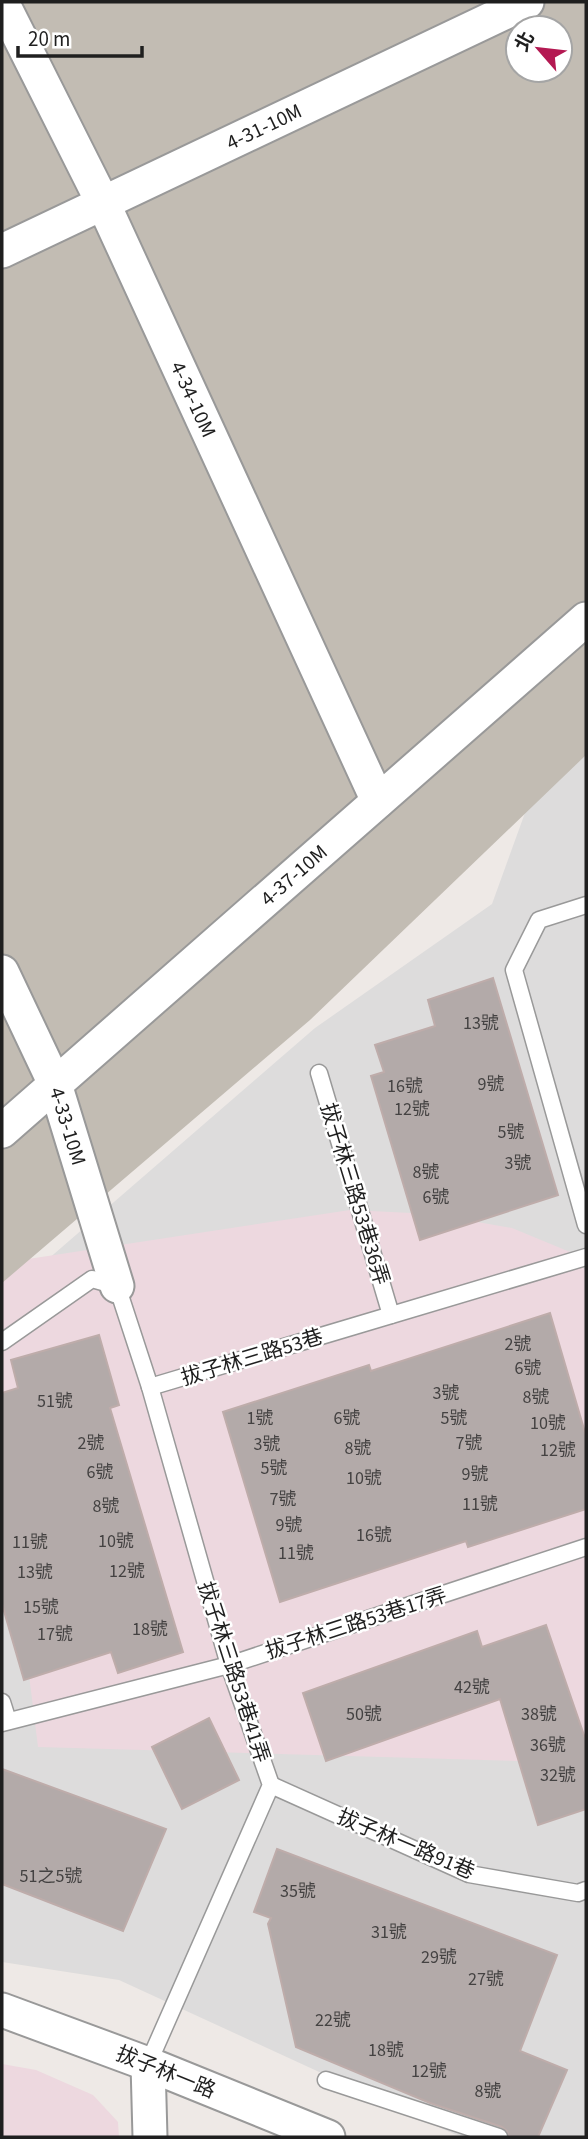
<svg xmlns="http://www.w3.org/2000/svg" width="588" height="2139" font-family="'Source Sans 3','Noto Sans TC',sans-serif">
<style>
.residential{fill:#dddcdc}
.commercial{fill:#edd8df}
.construction{fill:#c2bcb3;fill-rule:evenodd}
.building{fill:#b3aaa9;stroke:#beacaa;stroke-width:2}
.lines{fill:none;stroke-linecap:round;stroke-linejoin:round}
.service-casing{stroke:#999;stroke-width:19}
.minor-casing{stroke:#999;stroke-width:37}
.service{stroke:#fff;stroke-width:16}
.minor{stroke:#fff;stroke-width:33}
.labels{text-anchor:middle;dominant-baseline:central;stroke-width:5;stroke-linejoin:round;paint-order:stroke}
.number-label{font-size:18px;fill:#444242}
.street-label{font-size:21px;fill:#1f1f1f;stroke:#fff}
</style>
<rect width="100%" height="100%" fill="#eee9e6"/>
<path class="residential" d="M 586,743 L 586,2137 L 465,2137 L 454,2134 L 119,1980 L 2,1962 L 2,1299 L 315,1028 L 492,904 L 530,799 Z"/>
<g class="commercial">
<path d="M 350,1210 L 432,1214 L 512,1228 L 570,1252 L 586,1271 L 586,1763 L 38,1747 L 2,1458 L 2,1263 Z"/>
<path d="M 2,2064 L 36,2070 L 93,2095 L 118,2122 L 119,2137 L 2,2137 Z"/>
</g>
<path class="construction" d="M 2,2 L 586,2 L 586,755 L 310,1020 L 2,1283 ZM 518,28 L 560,28 L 560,70 L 518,70 Z"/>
<g class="building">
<path d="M 493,978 L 558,1195 L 420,1240 L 371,1076 L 384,1072 L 375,1045 L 435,1026 L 428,1000 Z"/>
<path d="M 550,1313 L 586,1436 L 586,1509 L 468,1547 L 466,1541 L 280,1602 L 223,1412 L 369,1365 L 371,1371 Z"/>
<path d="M 99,1335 L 119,1405 L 110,1408 L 183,1652 L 118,1673 L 111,1652 L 24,1680 L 2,1604 L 2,1393 L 18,1388 L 11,1360 Z"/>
<path d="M 546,1625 L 586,1741 L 586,1809 L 538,1825 L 500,1699 L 326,1761 L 303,1693 L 477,1631 L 482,1647 Z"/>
<path d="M 209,1718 L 239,1780 L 182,1809 L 152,1747 Z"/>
<path d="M 2,1769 L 166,1829 L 123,1931 L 2,1884 Z"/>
<path d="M 277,1849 L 557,1955 L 520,2051 L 567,2070 L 538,2137 L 513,2137 L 509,2136 L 507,2131 L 502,2127 L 430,2103 L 296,2047 L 268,1924 L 271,1918 L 254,1912 Z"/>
</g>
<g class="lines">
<g class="service-casing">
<g id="service">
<path d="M 586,905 L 539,920 L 514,970 L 586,1225"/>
<path d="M 319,1073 L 391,1315"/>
<path d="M 2,1342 L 92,1279 L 117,1286 L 150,1387 L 229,1665 L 271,1785 L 148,2064"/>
<path d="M 150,1387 L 586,1257"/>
<path d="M 2,1702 L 8,1721"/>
<path d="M 2,1723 L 229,1665 L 586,1547"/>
<path d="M 271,1785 L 469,1874 L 578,1893 L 586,1890"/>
<path d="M 326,2080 L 499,2137"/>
</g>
</g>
<g class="minor-casing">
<g id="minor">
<path id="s1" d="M 2,2 L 104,205 L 378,801"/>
<path id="s2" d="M 2,251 L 527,2"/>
<path id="s3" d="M 2,972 L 55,1084 L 117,1286"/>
<path id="s4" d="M 2,1131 L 586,619"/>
<path d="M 2,2010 L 148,2064 L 328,2137"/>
<path d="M 148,2064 L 150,2137"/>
</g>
</g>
<use href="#service" class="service"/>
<use href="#minor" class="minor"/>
</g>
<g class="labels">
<g class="number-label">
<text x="481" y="1023">13號</text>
<text x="491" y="1084">9號</text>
<text x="405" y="1086">16號</text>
<text x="412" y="1109">12號</text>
<text x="511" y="1132">5號</text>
<text x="518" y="1163">3號</text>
<text x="426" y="1172">8號</text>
<text x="436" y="1197">6號</text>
<text x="518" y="1344">2號</text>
<text x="528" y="1368">6號</text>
<text x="446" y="1393">3號</text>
<text x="536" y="1397">8號</text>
<text x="55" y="1401">51號</text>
<text x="260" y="1418">1號</text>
<text x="347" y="1418">6號</text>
<text x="454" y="1418">5號</text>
<text x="548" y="1423">10號</text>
<text x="91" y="1443">2號</text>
<text x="469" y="1443">7號</text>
<text x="267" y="1444">3號</text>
<text x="358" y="1448">8號</text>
<text x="558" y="1450">12號</text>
<text x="274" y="1468">5號</text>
<text x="100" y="1472">6號</text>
<text x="475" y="1474">9號</text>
<text x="364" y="1478">10號</text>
<text x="283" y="1499">7號</text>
<text x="480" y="1504">11號</text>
<text x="106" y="1506">8號</text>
<text x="289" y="1525">9號</text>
<text x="374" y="1535">16號</text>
<text x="116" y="1541">10號</text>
<text x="30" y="1542">11號</text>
<text x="296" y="1553">11號</text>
<text x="127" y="1571">12號</text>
<text x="35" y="1572">13號</text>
<text x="41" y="1607">15號</text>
<text x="150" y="1629">18號</text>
<text x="55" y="1634">17號</text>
<text x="472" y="1687">42號</text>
<text x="364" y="1714">50號</text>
<text x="539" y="1714">38號</text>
<text x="548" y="1745">36號</text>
<text x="558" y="1775">32號</text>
<text x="51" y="1876">51之5號</text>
<text x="298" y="1891">35號</text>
<text x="389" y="1932">31號</text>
<text x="439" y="1957">29號</text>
<text x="486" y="1979">27號</text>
<text x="333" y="2020">22號</text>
<text x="386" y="2050">18號</text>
<text x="429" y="2071">12號</text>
<text x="488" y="2091">8號</text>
</g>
<g class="street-label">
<text stroke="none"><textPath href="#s2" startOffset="290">4-31-10M</textPath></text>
<text stroke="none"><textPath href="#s1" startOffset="441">4-34-10M</textPath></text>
<text stroke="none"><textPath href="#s4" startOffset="388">4-37-10M</textPath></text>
<text stroke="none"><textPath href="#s3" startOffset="168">4-33-10M</textPath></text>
<text transform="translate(355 1194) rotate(73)">拔子林三路53巷36弄</text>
<text transform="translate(252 1357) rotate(-17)">拔子林三路53巷</text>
<text transform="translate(356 1623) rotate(-18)">拔子林三路53巷17弄</text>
<text transform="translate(234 1672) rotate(72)">拔子林三路53巷41弄</text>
<text transform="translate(406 1844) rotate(23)">拔子林一路91巷</text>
<text transform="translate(166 2072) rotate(22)">拔子林一路</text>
</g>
</g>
<rect width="588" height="2139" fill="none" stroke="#1f1f1f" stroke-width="7"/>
<g transform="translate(539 49) rotate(298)"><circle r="33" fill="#ffffff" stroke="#a5a5a5" stroke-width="2"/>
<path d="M0-5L12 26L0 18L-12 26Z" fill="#b41952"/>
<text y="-10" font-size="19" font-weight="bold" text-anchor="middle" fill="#1f1f1f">北</text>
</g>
<path d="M18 46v10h124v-10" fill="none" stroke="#1f1f1f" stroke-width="3.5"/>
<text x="28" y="46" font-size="21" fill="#1f1f1f" stroke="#ffffff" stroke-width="5" paint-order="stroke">20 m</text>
</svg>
